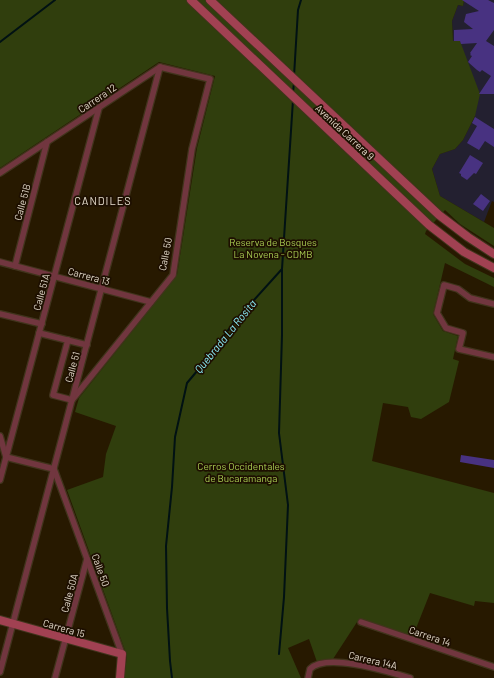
<svg xmlns="http://www.w3.org/2000/svg" width="494" height="678" font-family="Barlow,sans-serif">
<style>
.medical{fill:#232030}
.green{fill:#303e0d}
.lines{fill:none;stroke-linecap:round;stroke-linejoin:round}
.stream{stroke:#011113;stroke-width:2}
.building{fill:#483281}
.street-casing{stroke:#41341c;stroke-width:8}
.secondary-casing{stroke:#41341c;stroke-width:10}
.street{stroke:#71363f;stroke-width:5.5}
.secondary{stroke:#a14152;stroke-width:8}
.labels{text-anchor:middle;dominant-baseline:central;stroke-width:3.5;stroke-linejoin:round;paint-order:stroke}
.street-label{font-size:10px;fill:#e3daca;stroke:#1d0f00}
.park-label{font-size:10px;fill:#a9ce52;stroke:#1d0f00}
.neighbourhood-label{font-size:11px;letter-spacing:1px;fill:#e3daca;stroke:#1d0f00}
.water-label{font-size:11px;font-style:italic;fill:#8ceefa;stroke:#1d0f00}
</style>
<rect width="100%" height="100%" fill="#271900"/>
<path class="medical" d="M 464,0 L 494,0 L 494,202 L 492,201 L 484,222 L 440,196 L 432,169 L 440,154 L 455,149 L 463,140 L 475,116 L 453,41 L 452,21 L 458,5 L 463,6 Z"/>
<path class="green" d="M 0,0 L 464,0 L 463,6 L 458,5 L 452,21 L 453,41 L 460,41 L 480,94 L 475,116 L 463,140 L 455,149 L 440,154 L 432,169 L 440,196 L 494,228 L 494,246 L 460,224 L 445,210 L 426,231 L 425,234 L 465,264 L 494,278 L 494,287 L 445,263 L 433,314 L 443,331 L 458,336 L 453,359 L 459,361 L 449,402 L 421,419 L 411,417 L 408,407 L 383,403 L 372,461 L 494,493 L 494,603 L 475,601 L 474,606 L 430,593 L 413,636 L 359,619 L 333,659 L 317,662 L 309,639 L 288,648 L 301,678 L 124,678 L 127,656 L 67,490 L 103,477 L 106,454 L 116,426 L 75,412 L 79,398 L 177,275 L 197,148 L 215,76 L 159,62 L 0,168 Z"/>
<g class="lines">
<g class="stream">
<path d="M 0,42 L 55,0"/>
<path d="M 294,76 L 298,10 L 301,0"/>
<path d="M 293,93 L 294,82"/>
<path d="M 279,654 L 284,597 L 288,505 L 279,433 L 282,335 L 282,270"/>
<path d="M 172,678 L 170,661 L 167,608 L 166,546 L 172,487 L 175,437 L 187,383 L 208,358 L 234,322 L 282,269 L 293,100"/>
</g>
</g>
<g class="building">
<path d="M 462,0 L 488,0 L 494,3 L 494,30 L 486,41 L 494,46 L 494,94 L 479,94 L 491,76 L 482,70 L 480,72 L 477,70 L 468,62 L 472,56 L 470,55 L 471,54 L 470,53 L 477,43 L 461,44 L 460,41 L 454,41 L 454,30 L 473,29 L 464,22 L 466,14 L 479,11 Z"/>
<path d="M 475,117 L 494,129 L 494,147 L 485,141 L 479,150 L 467,143 L 477,126 L 472,123 Z"/>
<path d="M 470,155 L 483,163 L 476,174 L 474,173 L 467,180 L 461,176 L 461,174 L 459,173 Z"/>
<path d="M 481,194 L 490,201 L 483,211 L 473,204 Z"/>
<path d="M 461,455 L 494,460 L 494,468 L 460,462 Z"/>
</g>
<g class="lines">
<g class="street-casing">
<g id="street">
<path d="M 0,173 L 160,67 L 210,79 L 192,149 L 173,275 L 72,400 L 53,395 L 68,340"/>
<path d="M 0,262 L 151,302"/>
<path d="M 15,266 L 47,142"/>
<path d="M 494,304 L 470,298 L 458,289 L 444,285 L 437,313 L 446,328 L 463,333 L 459,349 L 494,357"/>
<path d="M 0,314 L 42,324"/>
<path d="M 39,333 L 87,345"/>
<path d="M 0,436 L 6,457 L 54,469 L 122,654"/>
<path d="M 0,480 L 99,108"/>
<path d="M 361,622 L 494,667"/>
<path d="M 0,672 L 160,67"/>
<path d="M 55,678 L 87,559"/>
<path d="M 308,678 L 310,669 C 327,652 389,672 410,678"/>
</g>
</g>
<g class="secondary-casing">
<g id="secondary">
<path d="M 191,0 L 429,225 L 464,252 L 494,268"/>
<path d="M 210,0 L 439,215 L 468,237 L 494,254"/>
<path d="M 0,620 L 122,654 L 120,678"/>
</g>
</g>
<use href="#street" class="street"/>
<use href="#secondary" class="secondary"/>
</g>
<g class="labels">
<g class="street-label">
<text transform="translate(97 98) rotate(-34)">Carrera 12</text>
<text transform="translate(345 132) rotate(43)">Avenida Carrera 9</text>
<text transform="translate(22 202) rotate(-75)">Calle 51B</text>
<text transform="translate(165 254) rotate(-79)">Calle 50</text>
<text transform="translate(89 276) rotate(15)">Carrera 13</text>
<text transform="translate(41 292) rotate(-75)">Calle 51A</text>
<text transform="translate(72 367) rotate(-75)">Calle 51</text>
<text transform="translate(101 570) rotate(70)">Calle 50</text>
<text transform="translate(69 593) rotate(-75)">Calle 50A</text>
<text transform="translate(64 628) rotate(16)">Carrera 15</text>
<text transform="translate(430 636) rotate(19)">Carrera 14</text>
<text transform="translate(373 660) rotate(13)">Carrera 14A</text>
</g>
<g class="park-label">
<text x="273" y="242">Reserva de Bosques<tspan x="273" dy="12">La Novena - CDMB</tspan></text>
<text x="241" y="466">Cerros Occidentales<tspan x="241" dy="12">de Bucaramanga</tspan></text>
</g>
<g class="neighbourhood-label">
<text x="103" y="200">CANDILES</text>
</g>
<g class="water-label">
<text transform="translate(225 336) rotate(-51)">Quebrada La Rosita</text>
</g>
</g>
</svg>
